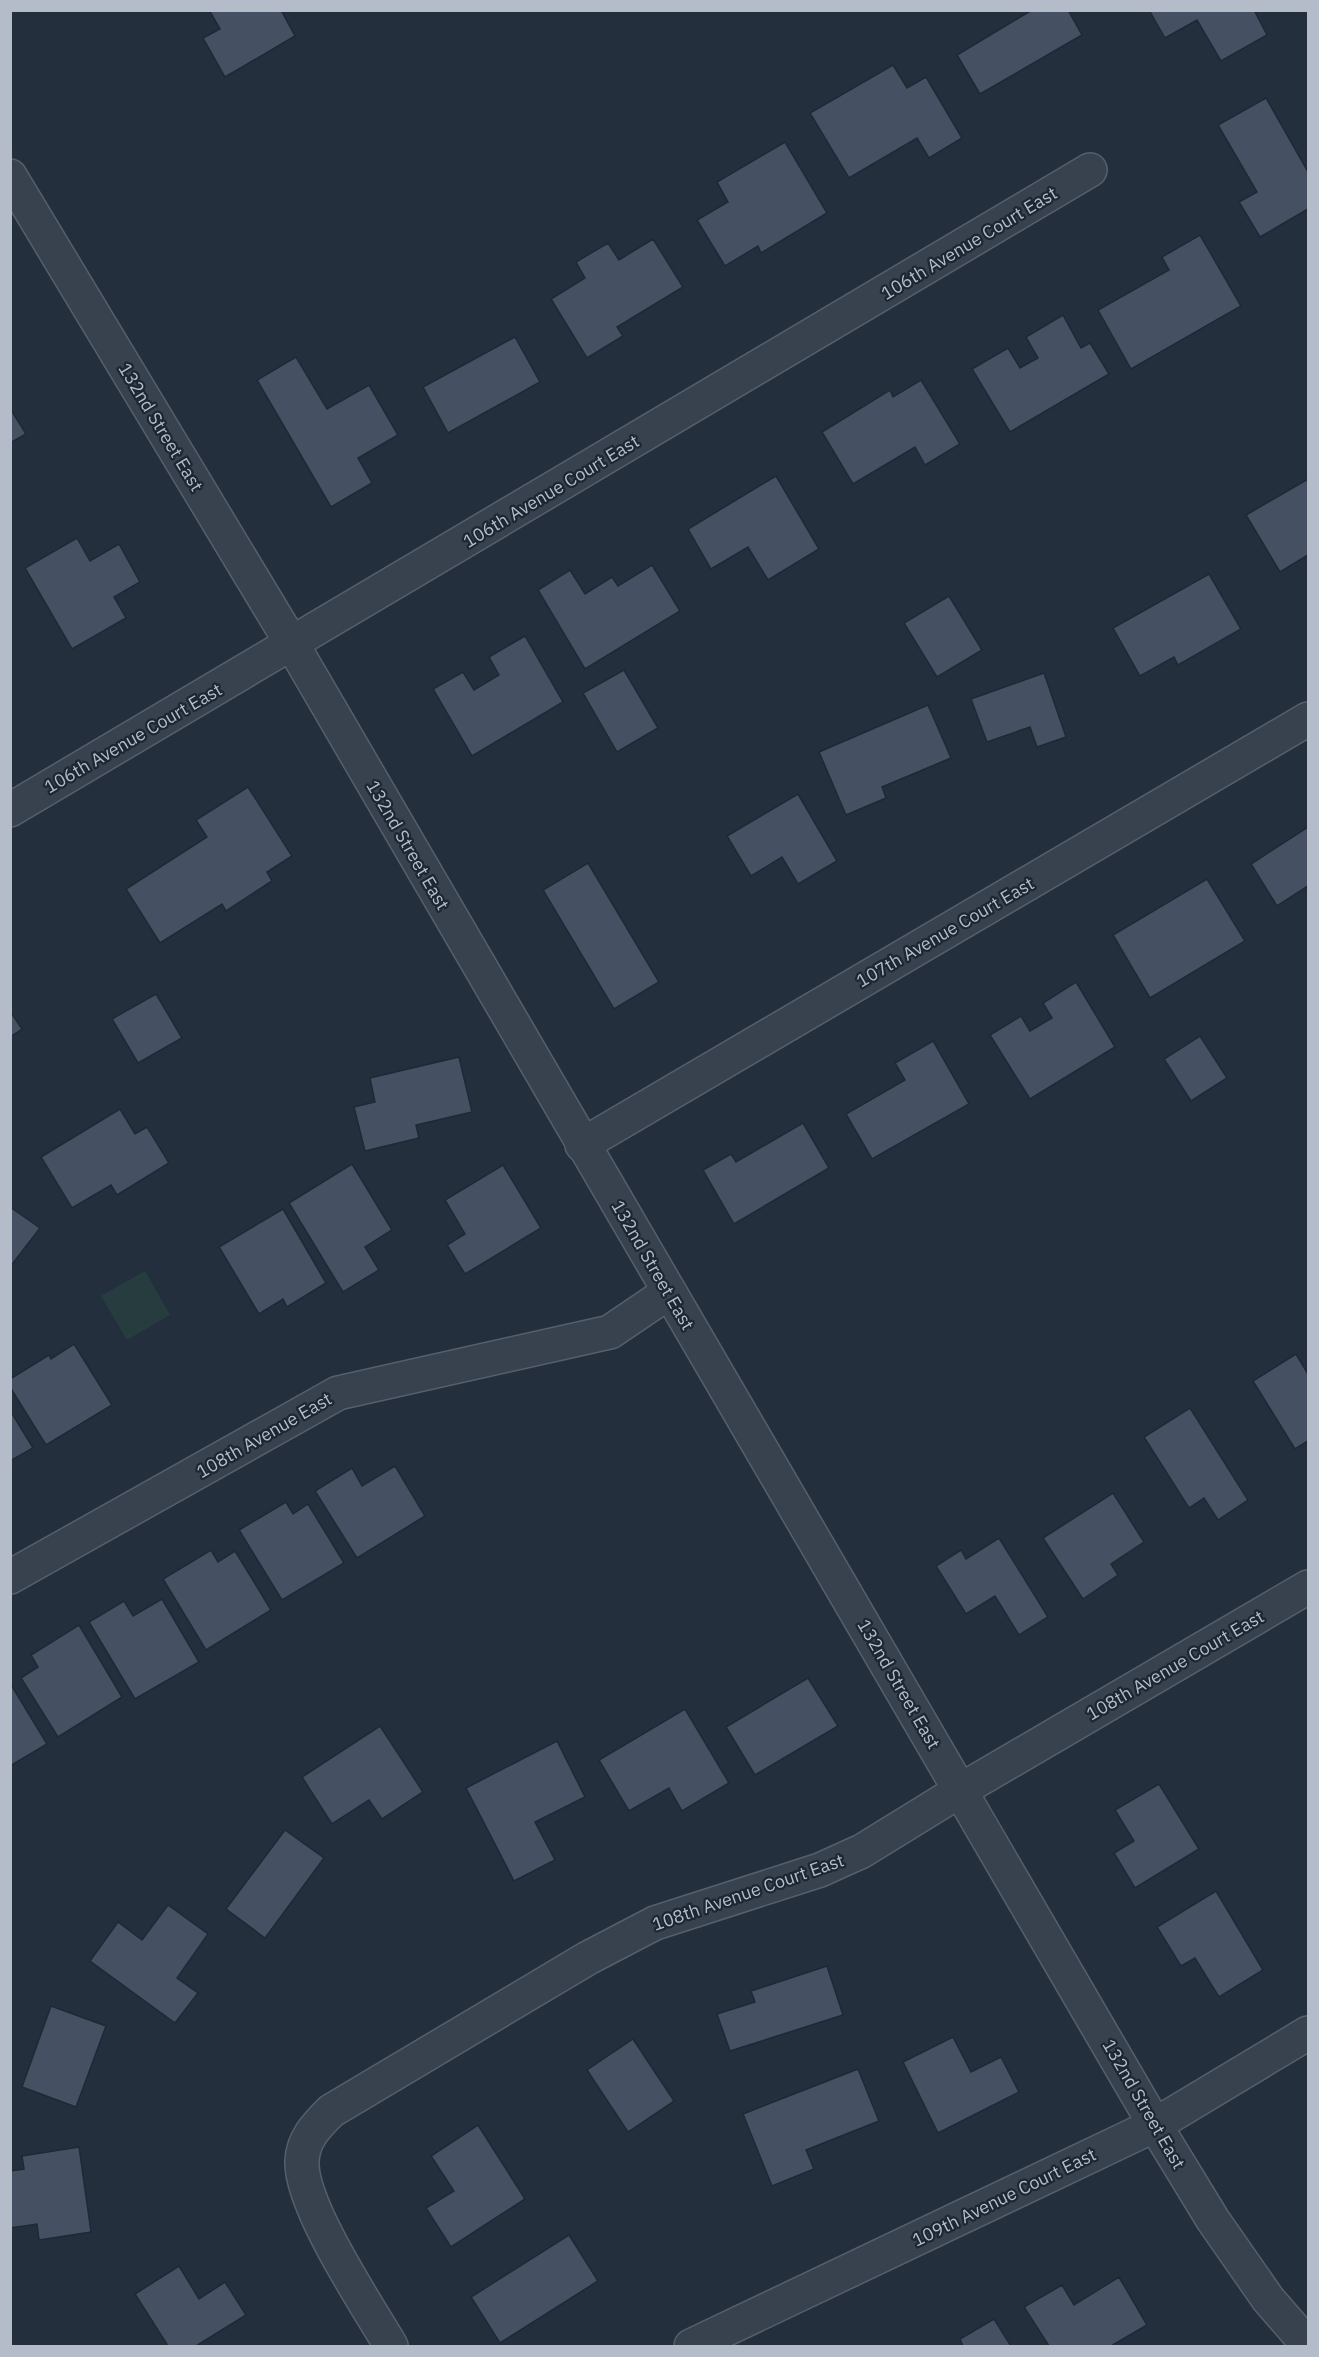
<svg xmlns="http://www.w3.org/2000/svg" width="1319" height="2357" font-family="'IBM Plex Sans',sans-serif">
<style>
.green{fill:#263c3f}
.building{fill:#455162;stroke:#1f2835;stroke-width:1.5}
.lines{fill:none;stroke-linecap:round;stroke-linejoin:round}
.street-casing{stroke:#565f6c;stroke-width:36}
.street{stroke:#38414e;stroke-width:33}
.labels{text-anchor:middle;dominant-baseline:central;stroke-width:4.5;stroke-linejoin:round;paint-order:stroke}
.street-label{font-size:18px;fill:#b4bcc9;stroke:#1d2633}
</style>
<rect width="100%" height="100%" fill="#242f3e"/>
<path class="green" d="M 145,1271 L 170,1315 L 127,1340 L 101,1296 Z"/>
<g class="building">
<path d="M 209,10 L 281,10 L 295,36 L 225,77 L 203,38 L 220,29 Z"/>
<path d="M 1032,10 L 1068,10 L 1082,35 L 980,94 L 957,55 Z"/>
<path d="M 1149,10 L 1254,10 L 1267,35 L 1221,61 L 1197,20 L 1165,38 Z"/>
<path d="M 893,65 L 907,88 L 926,77 L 962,138 L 929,158 L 917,138 L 849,178 L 810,113 Z"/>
<path d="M 1266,98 L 1308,172 L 1308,209 L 1260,237 L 1239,202 L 1257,192 L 1218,125 Z"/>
<path d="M 785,142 L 827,213 L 761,253 L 758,246 L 725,266 L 697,220 L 728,202 L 717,182 Z"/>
<path d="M 1200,235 L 1241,306 L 1131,369 L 1098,310 L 1169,270 L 1162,257 Z"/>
<path d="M 653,239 L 683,287 L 617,327 L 623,336 L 587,358 L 551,299 L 585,278 L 576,262 L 608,243 L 619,260 Z"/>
<path d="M 1063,315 L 1081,348 L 1090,343 L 1109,374 L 1010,432 L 972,369 L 1008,348 L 1020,368 L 1038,358 L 1026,337 Z"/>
<path d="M 515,337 L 540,382 L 448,433 L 423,387 Z"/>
<path d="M 296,357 L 327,409 L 369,385 L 398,435 L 358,458 L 372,483 L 331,507 L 257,380 Z"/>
<path d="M 921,380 L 960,444 L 925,465 L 915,447 L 853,484 L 822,432 L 890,390 L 893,397 Z"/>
<path d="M 10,408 L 26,434 L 10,443 Z"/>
<path d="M 776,476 L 819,549 L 768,580 L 748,547 L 711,569 L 688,529 Z"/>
<path d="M 1308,479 L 1308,555 L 1280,572 L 1246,515 Z"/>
<path d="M 77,538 L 90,561 L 119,544 L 140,582 L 114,597 L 126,618 L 72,649 L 25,568 Z"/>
<path d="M 652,565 L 680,611 L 585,669 L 538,590 L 570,570 L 585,594 L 612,577 L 618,586 Z"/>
<path d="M 1209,574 L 1241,629 L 1178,665 L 1174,657 L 1140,676 L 1113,628 Z"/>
<path d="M 949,596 L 982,650 L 937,677 L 904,623 Z"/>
<path d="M 525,636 L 563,702 L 472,756 L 433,689 L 463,672 L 474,690 L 499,675 L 489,657 Z"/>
<path d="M 624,670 L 658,728 L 617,752 L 583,693 Z"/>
<path d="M 1044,673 L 1066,737 L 1037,747 L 1030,727 L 987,742 L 971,699 Z"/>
<path d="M 928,705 L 951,758 L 882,787 L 886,798 L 846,815 L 819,752 Z"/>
<path d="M 248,787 L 292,856 L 267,872 L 272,881 L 226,911 L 222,904 L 160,943 L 126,889 L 207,837 L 196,820 Z"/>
<path d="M 798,794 L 837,861 L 798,884 L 782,857 L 751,876 L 727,836 Z"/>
<path d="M 1308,827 L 1308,886 L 1277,906 L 1251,864 Z"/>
<path d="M 588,863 L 659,982 L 614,1009 L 543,890 Z"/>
<path d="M 1207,879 L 1245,941 L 1150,998 L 1113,935 Z"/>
<path d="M 1076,982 L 1115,1047 L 1030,1099 L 990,1035 L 1021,1016 L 1030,1031 L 1052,1018 L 1043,1003 Z"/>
<path d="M 156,994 L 182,1038 L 138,1063 L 112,1019 Z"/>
<path d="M 10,1011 L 22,1029 L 10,1037 Z"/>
<path d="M 1200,1036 L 1227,1078 L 1191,1101 L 1164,1059 Z"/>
<path d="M 933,1041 L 969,1104 L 872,1159 L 846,1114 L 905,1080 L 895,1063 Z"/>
<path d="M 459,1057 L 472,1112 L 416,1125 L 419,1138 L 365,1151 L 354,1107 L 375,1102 L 370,1078 Z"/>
<path d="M 120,1109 L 135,1134 L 147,1127 L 169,1163 L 117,1195 L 111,1185 L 72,1208 L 41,1157 Z"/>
<path d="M 803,1123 L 829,1168 L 734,1224 L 703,1170 L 731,1154 L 736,1162 Z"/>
<path d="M 352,1164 L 392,1230 L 365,1247 L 379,1270 L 343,1292 L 289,1203 Z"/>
<path d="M 503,1165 L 541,1228 L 465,1274 L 447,1245 L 465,1234 L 445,1200 Z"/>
<path d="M 10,1207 L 40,1228 L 10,1267 Z"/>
<path d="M 283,1209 L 326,1283 L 287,1307 L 283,1299 L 259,1314 L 219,1247 Z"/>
<path d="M 74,1344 L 112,1405 L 46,1445 L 10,1387 L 10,1379 L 49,1355 L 51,1359 Z"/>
<path d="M 1296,1354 L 1308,1374 L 1308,1441 L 1295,1449 L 1253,1381 Z"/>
<path d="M 1190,1408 L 1248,1500 L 1218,1520 L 1204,1498 L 1189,1508 L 1144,1437 Z"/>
<path d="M 10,1410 L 33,1448 L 10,1461 Z"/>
<path d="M 395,1466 L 425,1516 L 357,1558 L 315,1491 L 352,1468 L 362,1486 Z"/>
<path d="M 1113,1493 L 1144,1542 L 1111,1564 L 1118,1575 L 1083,1599 L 1043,1538 Z"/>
<path d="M 286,1502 L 293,1514 L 308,1504 L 344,1563 L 282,1600 L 239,1530 Z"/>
<path d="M 999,1538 L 1048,1617 L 1019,1635 L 995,1596 L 966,1614 L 936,1566 L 961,1550 L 966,1559 Z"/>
<path d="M 211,1550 L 218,1562 L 235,1551 L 271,1610 L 206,1650 L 163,1579 Z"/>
<path d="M 162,1599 L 199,1662 L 135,1699 L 89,1622 L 124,1601 L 133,1616 Z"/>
<path d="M 79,1625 L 122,1697 L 58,1737 L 21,1678 L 38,1667 L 31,1655 Z"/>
<path d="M 808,1678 L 838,1726 L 755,1775 L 726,1727 Z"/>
<path d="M 10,1683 L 47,1744 L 10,1766 Z"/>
<path d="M 685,1709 L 729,1783 L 682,1811 L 669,1788 L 629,1811 L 599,1760 Z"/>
<path d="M 380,1726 L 423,1792 L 382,1819 L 369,1800 L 332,1824 L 302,1777 Z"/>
<path d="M 557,1741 L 585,1797 L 535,1822 L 555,1860 L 514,1881 L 466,1788 Z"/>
<path d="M 1159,1784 L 1199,1849 L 1135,1888 L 1114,1853 L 1134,1841 L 1115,1810 Z"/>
<path d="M 285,1830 L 324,1858 L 265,1938 L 226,1909 Z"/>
<path d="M 1216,1891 L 1263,1970 L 1219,1997 L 1195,1958 L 1181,1966 L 1157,1927 Z"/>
<path d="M 168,1905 L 208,1934 L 177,1978 L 198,1993 L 175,2023 L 90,1961 L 118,1922 L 142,1940 Z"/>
<path d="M 827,1966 L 843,2015 L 730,2051 L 717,2014 L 755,2002 L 751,1991 Z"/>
<path d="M 51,2006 L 106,2026 L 76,2107 L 22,2087 Z"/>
<path d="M 953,2037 L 971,2072 L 1001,2057 L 1019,2092 L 938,2133 L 903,2062 Z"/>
<path d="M 633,2039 L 674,2101 L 628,2132 L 587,2070 Z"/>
<path d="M 858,2069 L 879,2121 L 806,2150 L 814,2169 L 772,2186 L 743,2114 Z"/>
<path d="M 478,2125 L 525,2199 L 451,2247 L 426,2208 L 454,2191 L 431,2156 Z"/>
<path d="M 79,2147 L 91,2232 L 39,2240 L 37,2224 L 10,2228 L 10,2171 L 24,2169 L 22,2156 Z"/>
<path d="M 569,2235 L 598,2281 L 500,2343 L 471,2297 Z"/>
<path d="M 179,2266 L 199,2299 L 225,2282 L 246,2315 L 196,2346 L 168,2346 L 135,2294 Z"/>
<path d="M 1119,2277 L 1147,2325 L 1111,2346 L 1049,2346 L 1024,2307 L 1062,2285 L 1074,2305 Z"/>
<path d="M 994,2319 L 1011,2346 L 963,2346 L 960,2339 Z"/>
</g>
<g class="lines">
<g class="street-casing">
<g id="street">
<path d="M 10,176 L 292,644 L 1155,2125 L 1213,2220 L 1268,2299 L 1308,2345"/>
<path d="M 10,810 L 1090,170"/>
<path d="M 582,1145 L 1308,719"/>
<path d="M 10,1577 L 338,1393 L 610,1332 L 669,1292"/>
<path d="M 391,2346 C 367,2305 300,2205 302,2161 C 303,2139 316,2126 331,2111 L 588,1958 L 655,1923 L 820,1870 L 862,1851 L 961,1790 L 1308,1587"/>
<path d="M 691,2346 L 1155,2125 L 1308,2033"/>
</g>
</g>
<use href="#street" class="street"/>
</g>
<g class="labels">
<g class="street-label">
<text transform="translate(969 243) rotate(-31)">106th Avenue Court East</text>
<text transform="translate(161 427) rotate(59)">132nd Street East</text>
<text transform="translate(551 491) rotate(-31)">106th Avenue Court East</text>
<text transform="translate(133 738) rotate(-30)">106th Avenue Court East</text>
<text transform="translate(408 845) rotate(60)">132nd Street East</text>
<text transform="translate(945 932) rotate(-30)">107th Avenue Court East</text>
<text transform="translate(653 1265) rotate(60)">132nd Street East</text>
<text transform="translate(264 1435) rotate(-30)">108th Avenue East</text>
<text transform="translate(1175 1665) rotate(-30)">108th Avenue Court East</text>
<text transform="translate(899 1684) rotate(60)">132nd Street East</text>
<text transform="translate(748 1892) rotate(-19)">108th Avenue Court East</text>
<text transform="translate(1144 2104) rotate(60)">132nd Street East</text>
<text transform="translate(1004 2197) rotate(-26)">109th Avenue Court East</text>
</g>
</g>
<rect width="1319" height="2357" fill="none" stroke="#b4bcc9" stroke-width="24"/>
</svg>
